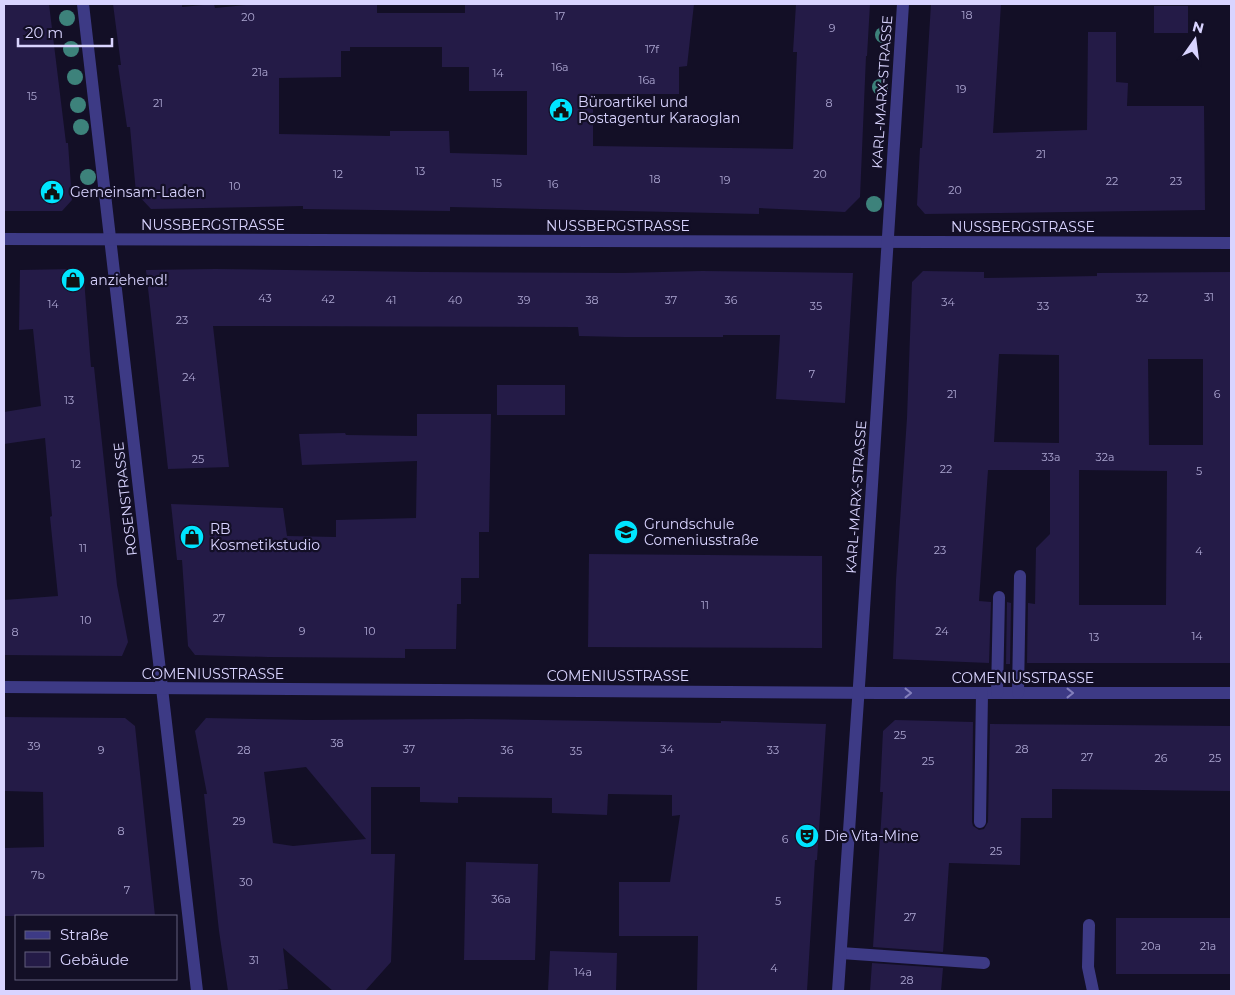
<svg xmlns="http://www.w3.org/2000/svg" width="1235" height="995" font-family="Montserrat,sans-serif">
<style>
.building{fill:#241b47;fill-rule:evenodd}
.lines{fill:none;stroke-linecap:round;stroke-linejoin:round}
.minor{stroke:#3d3a85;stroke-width:12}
.tree{fill:#3d827b}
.oneway{stroke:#837fbc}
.labels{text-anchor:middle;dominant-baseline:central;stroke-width:4.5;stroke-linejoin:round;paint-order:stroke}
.number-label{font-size:11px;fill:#aca6d1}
.street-label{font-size:14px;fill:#d9d4ff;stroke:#130f26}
.poi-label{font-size:14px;fill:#d9d4ff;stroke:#130f26;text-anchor:start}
</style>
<rect width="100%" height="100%" fill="#130f26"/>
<g class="building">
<path d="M 4,4 L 49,4 L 66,143 L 68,143 L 72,200 L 62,211 L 4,211 Z"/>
<path d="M 113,4 L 182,4 L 182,7 L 214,4 L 215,8 L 257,4 L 377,4 L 377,13 L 465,13 L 465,4 L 694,4 L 687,66 L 679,67 L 679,94 L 593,94 L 593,146 L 793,149 L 797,52 L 793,52 L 796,4 L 870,4 L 867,56 L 866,56 L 860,197 L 845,212 L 759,208 L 759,214 L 450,207 L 450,211 L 303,209 L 303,206 L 151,209 L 136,193 L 130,127 L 127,127 L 118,65 L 121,65 ZM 350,47 L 442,47 L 442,67 L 469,67 L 469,91 L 527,91 L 527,155 L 450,153 L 449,131 L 390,131 L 390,136 L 279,134 L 279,78 L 341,77 L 341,51 L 350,51 Z"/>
<path d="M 931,4 L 1001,4 L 993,133 L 1087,130 L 1088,32 L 1116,32 L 1116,82 L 1128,83 L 1127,106 L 1204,106 L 1205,210 L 925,214 L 917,205 L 920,148 L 922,148 Z"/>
<rect x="1154" y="6" width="34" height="27"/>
<path d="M 73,269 L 84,279 L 91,367 L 94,367 L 117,585 L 128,642 L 122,656 L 4,655 L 4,600 L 58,596 L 50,517 L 52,516 L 45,438 L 4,444 L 4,412 L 41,406 L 33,329 L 19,330 L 20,270 Z"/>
<path d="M 215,269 L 423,272 L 623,273 L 702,271 L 853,273 L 845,403 L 776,399 L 780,335 L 723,335 L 723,337 L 624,337 L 579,336 L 578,327 L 213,326 L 229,467 L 168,469 L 146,270 Z"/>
<path d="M 923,271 L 984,272 L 984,278 L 1097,276 L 1097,273 L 1231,272 L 1231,663 L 1027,663 L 1028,603 L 1035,604 L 1036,548 L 1050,534 L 1050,470 L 988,470 L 979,601 L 991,602 L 989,663 L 893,659 L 896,580 L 907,418 L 912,282 ZM 999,354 L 1059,355 L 1059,443 L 994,442 ZM 1148,359 L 1203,359 L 1203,445 L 1149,445 ZM 1079,470 L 1167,471 L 1166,605 L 1079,605 Z"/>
<rect x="497" y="385" width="68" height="30"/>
<path d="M 417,414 L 491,414 L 489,532 L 479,532 L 479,578 L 461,578 L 461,604 L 457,604 L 456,649 L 405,649 L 405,658 L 268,657 L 195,655 L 188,646 L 182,560 L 177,560 L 171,504 L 283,508 L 287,536 L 336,537 L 336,520 L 416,518 L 417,461 L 302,465 L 299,434 L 345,433 L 346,435 L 417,436 Z"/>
<path d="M 589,554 L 822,556 L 822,648 L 588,647 Z"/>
<path d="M 1007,602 L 1011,603 L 1010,664 L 1006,664 Z"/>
<path d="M 4,717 L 125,718 L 135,726 L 155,916 L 4,916 L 4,848 L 44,847 L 43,792 L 4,791 Z"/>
<path d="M 206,718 L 308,720 L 471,719 L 721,723 L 721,721 L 826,724 L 817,860 L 815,860 L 807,991 L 697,991 L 698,936 L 619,936 L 619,882 L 670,882 L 680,815 L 672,816 L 672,795 L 608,794 L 607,815 L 552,813 L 552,798 L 458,797 L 458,803 L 420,802 L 420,787 L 371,787 L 371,854 L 395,854 L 391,962 L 365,991 L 333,991 L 283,948 L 288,989 L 268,991 L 228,991 L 219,931 L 204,794 L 207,794 L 195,731 ZM 306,767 L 366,839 L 293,846 L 273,843 L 264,772 Z"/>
<path d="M 895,720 L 973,722 L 972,822 L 973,826 L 979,830 L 984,829 L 988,822 L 990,724 L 1231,726 L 1231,791 L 1052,789 L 1052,818 L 1021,818 L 1020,865 L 949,863 L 943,952 L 873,947 L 883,792 L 880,792 L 883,731 Z"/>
<path d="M 466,862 L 538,864 L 535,960 L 464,960 Z"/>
<rect x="1116" y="918" width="115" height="56"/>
<path d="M 550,951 L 617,953 L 616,991 L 548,991 Z"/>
<path d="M 872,963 L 943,968 L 941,991 L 870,991 Z"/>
</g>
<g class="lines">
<g class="minor">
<path d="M 83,4 L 197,991"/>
<path d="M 4,239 L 1231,243"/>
<path d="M 4,687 L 880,693 L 1231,693"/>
<path d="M 997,693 L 999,597"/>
<path d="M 1018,693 L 1020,576"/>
<path d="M 980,822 L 982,693"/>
<path d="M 1089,925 L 1088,967 L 1093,991"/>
<path d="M 841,953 L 984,963"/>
<path d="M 838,991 L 860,671 L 903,4"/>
</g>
</g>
<g class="tree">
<circle cx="67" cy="18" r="8"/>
<circle cx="883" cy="35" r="8"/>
<circle cx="71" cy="49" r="8"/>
<circle cx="75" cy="77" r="8"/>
<circle cx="880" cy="87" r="8"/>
<circle cx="78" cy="105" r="8"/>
<circle cx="81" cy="127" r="8"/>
<circle cx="88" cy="177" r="8"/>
<circle cx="874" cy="204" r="8"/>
</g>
<defs><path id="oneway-chevron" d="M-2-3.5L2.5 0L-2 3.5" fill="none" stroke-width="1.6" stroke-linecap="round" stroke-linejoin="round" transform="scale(1.25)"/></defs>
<g class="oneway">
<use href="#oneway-chevron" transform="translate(908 693)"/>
<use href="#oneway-chevron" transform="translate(1070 693)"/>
</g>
<defs>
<g id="civic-disc" transform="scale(1.25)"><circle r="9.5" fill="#00e5ff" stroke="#130f26"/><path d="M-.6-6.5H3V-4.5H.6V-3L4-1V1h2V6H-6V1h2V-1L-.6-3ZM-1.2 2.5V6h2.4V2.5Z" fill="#111"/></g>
<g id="shop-disc" transform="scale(1.25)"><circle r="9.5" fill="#00e5ff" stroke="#130f26"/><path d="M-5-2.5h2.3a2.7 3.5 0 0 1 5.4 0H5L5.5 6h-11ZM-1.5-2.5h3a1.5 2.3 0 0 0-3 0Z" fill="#111"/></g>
<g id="school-disc" transform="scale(1.25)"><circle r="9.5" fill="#00e5ff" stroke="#130f26"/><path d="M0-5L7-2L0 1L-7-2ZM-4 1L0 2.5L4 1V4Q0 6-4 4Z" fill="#111"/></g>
<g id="theatre-disc" transform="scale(1.25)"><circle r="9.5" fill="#00e5ff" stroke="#130f26"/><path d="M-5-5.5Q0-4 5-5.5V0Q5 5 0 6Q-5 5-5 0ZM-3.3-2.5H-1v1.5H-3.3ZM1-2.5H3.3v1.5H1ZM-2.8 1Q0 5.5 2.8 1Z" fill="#111"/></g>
</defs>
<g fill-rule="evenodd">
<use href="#civic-disc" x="561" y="110"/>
<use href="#civic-disc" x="52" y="192"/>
<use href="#shop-disc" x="73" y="280"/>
<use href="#school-disc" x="626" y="532"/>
<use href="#shop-disc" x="192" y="537"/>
<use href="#theatre-disc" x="807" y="836"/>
</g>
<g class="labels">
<g class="number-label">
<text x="967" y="15">18</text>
<text x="560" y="16">17</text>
<text x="248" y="17">20</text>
<text x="832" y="28">9</text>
<text x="652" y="49">17f</text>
<text x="560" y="67">16a</text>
<text x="260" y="72">21a</text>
<text x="498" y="73">14</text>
<text x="647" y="80">16a</text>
<text x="961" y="89">19</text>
<text x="32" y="96">15</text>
<text x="158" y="103">21</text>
<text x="829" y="103">8</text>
<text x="1041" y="154">21</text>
<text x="420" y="171">13</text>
<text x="338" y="174">12</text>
<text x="820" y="174">20</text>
<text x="655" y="179">18</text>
<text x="725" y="180">19</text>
<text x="1112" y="181">22</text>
<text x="1176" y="181">23</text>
<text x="497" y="183">15</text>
<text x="553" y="184">16</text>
<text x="235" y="186">10</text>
<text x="955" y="190">20</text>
<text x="1209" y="297">31</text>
<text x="265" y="298">43</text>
<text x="1142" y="298">32</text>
<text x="328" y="299">42</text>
<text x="391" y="300">41</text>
<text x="455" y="300">40</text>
<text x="524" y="300">39</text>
<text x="592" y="300">38</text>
<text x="671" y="300">37</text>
<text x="731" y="300">36</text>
<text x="948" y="302">34</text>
<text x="53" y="304">14</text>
<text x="816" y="306">35</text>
<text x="1043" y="306">33</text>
<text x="182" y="320">23</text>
<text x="812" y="374">7</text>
<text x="189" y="377">24</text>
<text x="952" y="394">21</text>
<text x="1217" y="394">6</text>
<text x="69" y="400">13</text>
<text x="1051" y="457">33a</text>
<text x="1105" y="457">32a</text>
<text x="198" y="459">25</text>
<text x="76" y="464">12</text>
<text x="946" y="469">22</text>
<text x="1199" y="471">5</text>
<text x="83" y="548">11</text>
<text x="940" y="550">23</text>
<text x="1199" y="551">4</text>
<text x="705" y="605">11</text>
<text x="219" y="618">27</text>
<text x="86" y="620">10</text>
<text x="302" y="631">9</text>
<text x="370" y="631">10</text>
<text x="942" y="631">24</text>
<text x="15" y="632">8</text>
<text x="1197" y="636">14</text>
<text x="1094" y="637">13</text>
<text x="900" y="735">25</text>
<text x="337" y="743">38</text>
<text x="34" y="746">39</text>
<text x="409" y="749">37</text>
<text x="667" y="749">34</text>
<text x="1022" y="749">28</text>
<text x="101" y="750">9</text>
<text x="244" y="750">28</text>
<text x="507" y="750">36</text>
<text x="773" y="750">33</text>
<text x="576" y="751">35</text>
<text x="1087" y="757">27</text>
<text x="1161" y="758">26</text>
<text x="1215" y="758">25</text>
<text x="928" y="761">25</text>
<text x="239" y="821">29</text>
<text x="121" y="831">8</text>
<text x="785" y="839">6</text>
<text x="996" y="851">25</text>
<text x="38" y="875">7b</text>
<text x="246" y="882">30</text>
<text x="127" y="890">7</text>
<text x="501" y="899">36a</text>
<text x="778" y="901">5</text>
<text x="910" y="917">27</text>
<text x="1151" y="946">20a</text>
<text x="1208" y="946">21a</text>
<text x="254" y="960">31</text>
<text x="774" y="968">4</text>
<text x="583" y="972">14a</text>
<text x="907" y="980">28</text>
</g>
<g class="street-label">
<text transform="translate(882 92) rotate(-86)">KARL-MARX-STRASSE</text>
<text x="213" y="225">NUSSBERGSTRASSE</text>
<text x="618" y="226">NUSSBERGSTRASSE</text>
<text x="1023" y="227">NUSSBERGSTRASSE</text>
<text transform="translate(856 497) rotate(-86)">KARL-MARX-STRASSE</text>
<text transform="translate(125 499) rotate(-97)">ROSENSTRASSE</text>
<text x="213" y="674">COMENIUSSTRASSE</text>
<text x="618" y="676">COMENIUSSTRASSE</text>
<text x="1023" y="678">COMENIUSSTRASSE</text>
</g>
<g class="poi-label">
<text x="578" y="102">Büroartikel und<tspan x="578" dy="16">Postagentur Karaoglan</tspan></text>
<text x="70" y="192">Gemeinsam-Laden</text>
<text x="90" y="280">anziehend!</text>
<text x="644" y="524">Grundschule<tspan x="644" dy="16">Comeniusstraße</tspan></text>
<text x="210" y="529">RB<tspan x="210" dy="16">Kosmetikstudio</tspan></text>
<text x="824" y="836">Die Vita-Mine</text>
</g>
</g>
<rect width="1235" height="995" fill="none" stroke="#d9d4ff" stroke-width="10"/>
<rect x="15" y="915" width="162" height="65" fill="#130f26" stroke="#625e7d"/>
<rect x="25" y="931" width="25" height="8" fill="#3d3a85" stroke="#625e7d"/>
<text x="60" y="940" font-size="15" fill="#d9d4ff">Straße</text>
<rect x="25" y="952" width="25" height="15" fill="#241b47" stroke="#625e7d"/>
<text x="60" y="965" font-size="15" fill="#d9d4ff">Gebäude</text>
<g transform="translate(1195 40) rotate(14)" stroke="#130f26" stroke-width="4" paint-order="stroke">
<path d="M0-4L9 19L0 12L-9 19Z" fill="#d9d4ff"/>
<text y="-8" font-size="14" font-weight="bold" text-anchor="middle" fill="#d9d4ff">N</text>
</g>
<path d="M18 38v8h94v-8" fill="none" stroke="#d9d4ff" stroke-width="2.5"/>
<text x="25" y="38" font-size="15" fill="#d9d4ff" stroke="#130f26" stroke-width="4" paint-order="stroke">20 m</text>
</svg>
